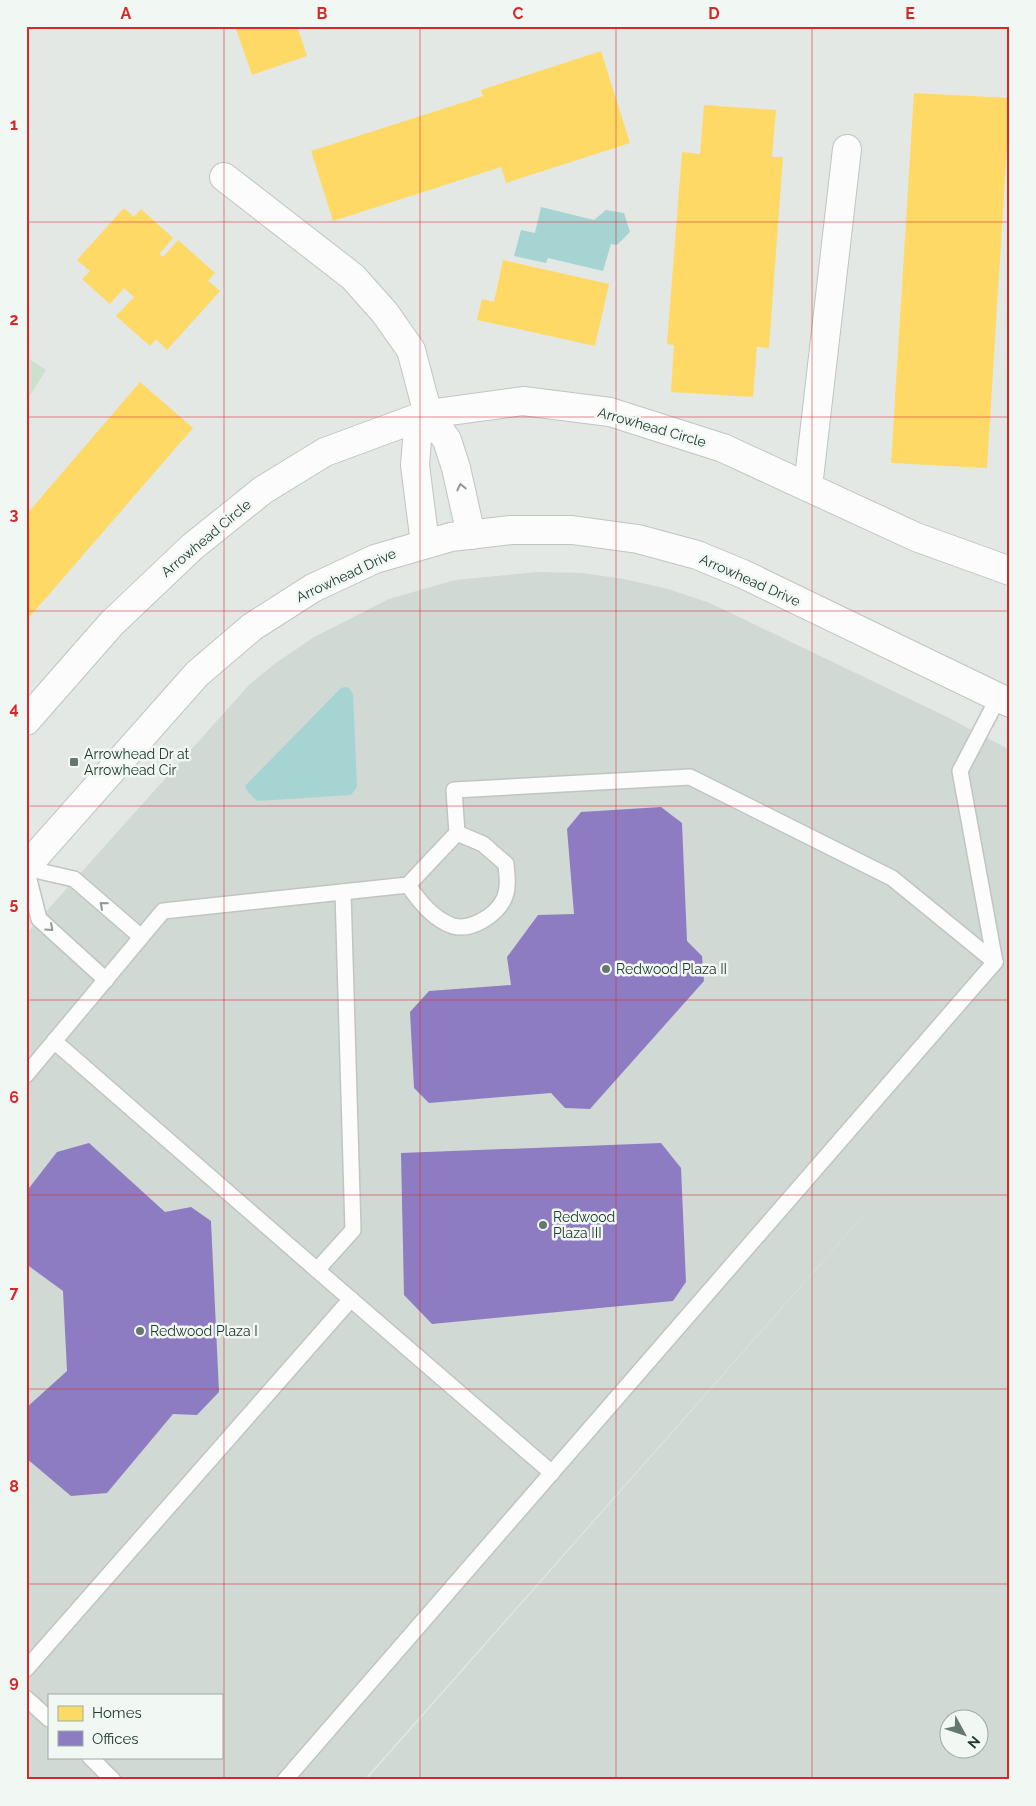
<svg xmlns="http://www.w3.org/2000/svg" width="1036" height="1806" font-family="Raleway,sans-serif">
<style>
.built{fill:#d1d9d4;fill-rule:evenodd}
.green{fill:#cde0cf}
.water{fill:#a6d4d2}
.homes{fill:#ffd966}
.offices{fill:#8e7cc3}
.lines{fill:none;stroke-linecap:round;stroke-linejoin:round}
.service-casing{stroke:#c0c5c2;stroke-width:18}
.minor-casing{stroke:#c0c5c2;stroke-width:30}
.service{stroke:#fbfcfb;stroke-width:15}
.minor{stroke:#fbfcfb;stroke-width:28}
.oneway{stroke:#8e9b95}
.grid{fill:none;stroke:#d62828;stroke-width:1;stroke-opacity:0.55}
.poi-dot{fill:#66776f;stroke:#f1f7f3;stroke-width:2}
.labels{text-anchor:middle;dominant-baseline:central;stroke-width:5;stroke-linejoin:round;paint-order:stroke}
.street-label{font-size:14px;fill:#223a2f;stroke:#f1f7f3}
.poi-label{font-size:14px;fill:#223a2f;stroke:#f1f7f3;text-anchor:start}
.neatline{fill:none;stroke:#d62828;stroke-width:2}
.grid-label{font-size:16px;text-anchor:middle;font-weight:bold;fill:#d62828}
</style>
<rect width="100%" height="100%" fill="#e3e8e5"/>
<path class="built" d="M 537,572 L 582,573 L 624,579 L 668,589 L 710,603 L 943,715 L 1010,750 L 1010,1780 L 366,1780 L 961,1105 L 364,1780 L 26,1780 L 26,934 L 249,685 L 273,665 L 314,637 L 389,599 L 455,580 ZM 49,1695 L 221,1695 L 221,1757 L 49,1757 ZM 948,1718 L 978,1718 L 978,1748 L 948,1748 Z"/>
<path class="green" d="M 26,357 L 46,370 L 26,402 Z"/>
<g class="water">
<path d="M 541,207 L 594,220 L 606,210 L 624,213 L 630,232 L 617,245 L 611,244 L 603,271 L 548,258 L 546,263 L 514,256 L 521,230 L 535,233 Z"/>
<path d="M 345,687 L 349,688 L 353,694 L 357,787 L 351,795 L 257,801 L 248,792 L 245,786 L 341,688 Z"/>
</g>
<g class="homes">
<path d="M 235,26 L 297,26 L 307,56 L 252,75 Z"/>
<path d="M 601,51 L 630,143 L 506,183 L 501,167 L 333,221 L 311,151 L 483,96 L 481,90 Z"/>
<path d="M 914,93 L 1010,98 L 987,468 L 891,463 Z"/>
<path d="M 704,105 L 776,110 L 772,157 L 783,157 L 769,348 L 757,347 L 753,397 L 671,392 L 674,345 L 667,344 L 682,152 L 700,154 Z"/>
<path d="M 124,208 L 134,217 L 141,209 L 173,238 L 159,254 L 163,257 L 178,240 L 215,273 L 208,281 L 220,291 L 167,350 L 156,339 L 150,346 L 116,316 L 134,297 L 124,288 L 110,304 L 82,279 L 90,271 L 77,260 Z"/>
<path d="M 503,260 L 609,284 L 595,346 L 477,320 L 482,299 L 494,302 Z"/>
<path d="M 140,382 L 193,428 L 26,621 L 26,515 Z"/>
</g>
<g class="offices">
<path d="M 661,807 L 682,823 L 687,941 L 702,956 L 704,981 L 590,1109 L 565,1108 L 551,1093 L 429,1103 L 414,1088 L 410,1012 L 429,991 L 511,985 L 507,957 L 538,915 L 574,914 L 567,829 L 581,812 Z"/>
<path d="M 89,1143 L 165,1212 L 191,1207 L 211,1221 L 219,1392 L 197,1415 L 173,1414 L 107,1493 L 71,1496 L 26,1458 L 26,1408 L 67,1371 L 63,1291 L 26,1264 L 26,1192 L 57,1152 Z"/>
<path d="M 661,1143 L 681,1168 L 686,1282 L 673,1301 L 432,1324 L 404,1295 L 401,1153 Z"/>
</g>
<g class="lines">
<g class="service-casing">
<g id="service">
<path d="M 26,868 L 39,919 L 106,980"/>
<path d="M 26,868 L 74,879 L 140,936"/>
<path d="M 408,885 C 419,901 433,919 453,926 C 472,931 496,915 504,899 C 509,888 507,876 506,864 L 483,844 L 457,833"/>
<path d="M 343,892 L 353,1230 L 317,1270 L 552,1473"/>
<path d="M 995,962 L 960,771 L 998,698"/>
<path d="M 54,1041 L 317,1270"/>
<path d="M 26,1075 L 163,911 L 408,885 L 457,833 L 454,790 L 690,777 L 892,878 L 995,962"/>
<path d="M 26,1669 L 351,1299"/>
<path d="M 26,1698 L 49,1719"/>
<path d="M 90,1757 L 113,1780"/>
<path d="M 285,1780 L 995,962"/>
</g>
</g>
<g class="minor-casing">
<g id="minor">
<path d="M 224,177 L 353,277 L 385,313 L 411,350 L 428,414"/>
<path d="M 808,487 L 847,149"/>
<path d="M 425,544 L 415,465 L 417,440 L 428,414 L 447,440 L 456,468 L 471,535"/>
<path d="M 26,721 L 112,623 L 192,547 L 263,490 L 325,452 L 428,414 L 523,401 L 610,412 L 723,448 L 916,537 L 1010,571"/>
<path d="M 26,867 L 197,674 L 252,627 L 313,588 L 375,559 L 451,537 L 511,530 L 572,530 L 638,539 L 697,555 L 743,574 L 1010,703"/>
</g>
</g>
<use href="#service" class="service"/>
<use href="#minor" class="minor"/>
</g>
<defs><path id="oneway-chevron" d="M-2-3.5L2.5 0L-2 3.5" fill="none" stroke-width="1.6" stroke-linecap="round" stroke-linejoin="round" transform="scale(1.25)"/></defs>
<g class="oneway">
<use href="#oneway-chevron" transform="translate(461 487) rotate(-103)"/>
<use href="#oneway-chevron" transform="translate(103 905) rotate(-139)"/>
<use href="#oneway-chevron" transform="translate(50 928) rotate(42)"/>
</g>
<path class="grid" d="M 224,26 L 224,1780M 420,26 L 420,1780M 616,26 L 616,1780M 812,26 L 812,1780M 26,222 L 1010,222M 26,417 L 1010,417M 26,611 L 1010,611M 26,806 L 1010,806M 26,1000 L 1010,1000M 26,1195 L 1010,1195M 26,1389 L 1010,1389M 26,1584 L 1010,1584"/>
<g class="poi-dot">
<rect x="69" y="757" width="10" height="10" rx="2.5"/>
<circle cx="606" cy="969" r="5"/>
<circle cx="543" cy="1225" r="5"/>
<circle cx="140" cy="1331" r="5"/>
</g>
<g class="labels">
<g class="street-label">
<text transform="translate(652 427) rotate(16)">Arrowhead Circle</text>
<text transform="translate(206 538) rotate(-40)">Arrowhead Circle</text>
<text transform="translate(346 575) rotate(-25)">Arrowhead Drive</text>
<text transform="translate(750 580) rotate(24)">Arrowhead Drive</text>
</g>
<g class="poi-label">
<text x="84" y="754">Arrowhead Dr at<tspan x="84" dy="16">Arrowhead Cir</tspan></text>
<text x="616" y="969">Redwood Plaza II</text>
<text x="553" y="1217">Redwood<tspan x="553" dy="16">Plaza III</tspan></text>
<text x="150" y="1331">Redwood Plaza I</text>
</g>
</g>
<rect width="1036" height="1806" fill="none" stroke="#f1f7f3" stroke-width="55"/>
<rect x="48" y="1694" width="175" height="65" fill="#f1f7f3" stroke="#9eaba5"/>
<rect x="58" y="1706" width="25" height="15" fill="#ffd966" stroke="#9eaba5"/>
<text x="92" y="1718" font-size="15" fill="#223a2f">Homes</text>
<rect x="58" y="1731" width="25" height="15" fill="#8e7cc3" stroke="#9eaba5"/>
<text x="92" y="1744" font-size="15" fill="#223a2f">Offices</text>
<g transform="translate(964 1734) rotate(130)"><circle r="24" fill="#f1f7f3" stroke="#9eaba5"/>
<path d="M0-4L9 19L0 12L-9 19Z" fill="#66776f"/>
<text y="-8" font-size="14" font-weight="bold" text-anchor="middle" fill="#223a2f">N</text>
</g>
<rect x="28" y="28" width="980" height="1750" class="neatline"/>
<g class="grid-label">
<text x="126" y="19">A</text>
<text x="322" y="19">B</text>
<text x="518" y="19">C</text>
<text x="714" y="19">D</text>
<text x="910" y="19">E</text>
<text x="14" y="130">1</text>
<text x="14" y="325">2</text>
<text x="14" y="520">3</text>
<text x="14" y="714">4</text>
<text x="14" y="909">5</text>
<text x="14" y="1103">6</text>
<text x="14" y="1298">7</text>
<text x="14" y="1492">8</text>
<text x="14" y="1687">9</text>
</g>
</svg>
